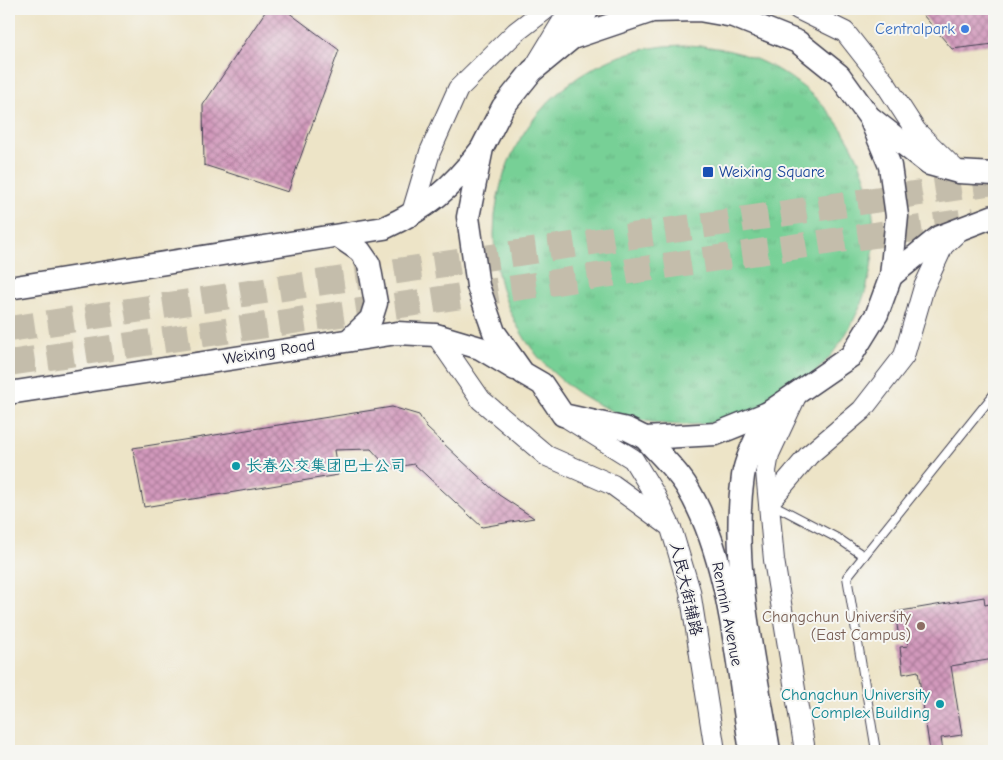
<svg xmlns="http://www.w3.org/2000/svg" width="1003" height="760" font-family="'Comic Neue','LXGW WenKai TC',sans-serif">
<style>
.grass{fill:url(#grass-tufts);stroke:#4c7968}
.building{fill:url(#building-cross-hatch)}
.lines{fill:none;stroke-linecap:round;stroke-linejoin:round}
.highway-tunnel{stroke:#c4bdab;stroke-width:26;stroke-dasharray:26 13;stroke-linecap:butt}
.lane-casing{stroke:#403f50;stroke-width:10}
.secondary-casing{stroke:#403f50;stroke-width:22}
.primary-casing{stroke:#403f50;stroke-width:25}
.lane{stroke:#fff;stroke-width:8}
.secondary{stroke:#fff;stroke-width:20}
.primary{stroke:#fff;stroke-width:22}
.shop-dot{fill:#3f7fe0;stroke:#f6f6f2;stroke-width:2}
.transit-dot{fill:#1a4fb4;stroke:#f6f6f2;stroke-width:2}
.culture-dot{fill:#0f9aa8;stroke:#f6f6f2;stroke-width:2}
.education-dot{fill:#8d6e63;stroke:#f6f6f2;stroke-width:2}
.labels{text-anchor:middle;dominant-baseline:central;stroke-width:4;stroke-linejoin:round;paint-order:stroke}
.shop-label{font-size:16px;fill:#366cbe;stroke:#f6f6f2;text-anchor:end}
.transit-label{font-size:16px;fill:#164399;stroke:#f6f6f2;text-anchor:start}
.street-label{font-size:16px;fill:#22223b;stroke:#f6f6f2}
.culture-label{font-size:16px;fill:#0d838f;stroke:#f6f6f2;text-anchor:start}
.education-label{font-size:16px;fill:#785e54;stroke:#f6f6f2;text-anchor:end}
</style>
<defs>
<pattern id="grass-tufts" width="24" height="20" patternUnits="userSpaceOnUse" patternTransform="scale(1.25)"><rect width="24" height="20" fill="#77d096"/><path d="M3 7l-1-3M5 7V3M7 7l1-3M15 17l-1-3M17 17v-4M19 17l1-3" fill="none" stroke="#67b282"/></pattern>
<pattern id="building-cross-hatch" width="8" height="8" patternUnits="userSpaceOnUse" patternTransform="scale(1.25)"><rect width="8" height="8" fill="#d299bc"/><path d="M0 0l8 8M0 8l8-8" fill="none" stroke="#aa7c9a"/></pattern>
</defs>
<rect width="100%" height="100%" fill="#f6f6f2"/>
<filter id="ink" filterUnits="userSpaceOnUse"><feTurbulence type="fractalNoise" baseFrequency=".02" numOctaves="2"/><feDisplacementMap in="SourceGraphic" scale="10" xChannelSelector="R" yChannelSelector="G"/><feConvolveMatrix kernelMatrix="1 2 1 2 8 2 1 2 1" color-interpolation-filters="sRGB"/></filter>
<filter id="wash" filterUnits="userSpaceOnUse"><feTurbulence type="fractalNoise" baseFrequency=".0096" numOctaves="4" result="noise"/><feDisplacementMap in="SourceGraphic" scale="20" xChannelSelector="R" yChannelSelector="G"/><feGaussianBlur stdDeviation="1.12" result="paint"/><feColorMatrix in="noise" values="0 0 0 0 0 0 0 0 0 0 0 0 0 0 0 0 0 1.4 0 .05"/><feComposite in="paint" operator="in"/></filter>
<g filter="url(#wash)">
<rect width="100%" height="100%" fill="#ede4c7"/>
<circle class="grass" cx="684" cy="235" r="190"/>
<g id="blocks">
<g class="building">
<path d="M 267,9 L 284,9 L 339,50 L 288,192 L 204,165 L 203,105 Z"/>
<path d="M 924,9 L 994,9 L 994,44 L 952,49 L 923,15 Z"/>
<path d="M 392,407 L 419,415 L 427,428 L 475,473 L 499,495 L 534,518 L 482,527 L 414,464 L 397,467 L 382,461 L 371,449 L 334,450 L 338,475 L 144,507 L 133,448 Z"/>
<path d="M 984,597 L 985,605 L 994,603 L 994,659 L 951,666 L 962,735 L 941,738 L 943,751 L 930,751 L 918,671 L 903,674 L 900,647 L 908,646 L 906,637 L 899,638 L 895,612 Z"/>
</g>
</g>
</g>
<g filter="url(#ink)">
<use href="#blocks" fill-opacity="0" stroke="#403f50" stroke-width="1"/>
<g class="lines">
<g class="highway-tunnel">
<path d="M 9,329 L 994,182"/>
<path d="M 9,363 L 975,220"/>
</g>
<g class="lane-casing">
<g id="lane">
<path d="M 772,504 L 839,539 L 864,556"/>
<path d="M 876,751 L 847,577 L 994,394"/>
</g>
</g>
<g class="secondary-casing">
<g id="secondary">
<path d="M 798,9 L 845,32 L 885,83 L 916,131 L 958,172"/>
<path d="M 536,65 L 570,9"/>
<path d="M 411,216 L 430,152 L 458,89 L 516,32 L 546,9"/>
<path d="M 436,335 L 481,400 L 547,456 L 613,485 L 668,525"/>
<path d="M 797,394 L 769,454 L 766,471 L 774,560 L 805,751"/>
<path d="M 569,419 L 633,459 L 655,495 L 671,528 L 690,591 L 715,751"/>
<path d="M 769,502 L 809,455 L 862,410 L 904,356 L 924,287 L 943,246 L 960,230"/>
</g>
</g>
<g class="primary-casing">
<g id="primary">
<path d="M 699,10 L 733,16 L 798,42 L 839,75 L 870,118 L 890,166 L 897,216 L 891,276 L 877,314 L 851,356 L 768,413 L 716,434 L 645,438 L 627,429 L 563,415 L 542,384 L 523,373 L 494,332 L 478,286 L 468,217 L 482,148 L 503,107 L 532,71 L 572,38 L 652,11 Z"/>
<path d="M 572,38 L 588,9"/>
<path d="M 872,119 L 929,164 L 958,172 L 994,174"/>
<path d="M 338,236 L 360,251 L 369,264 L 376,303 L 371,319 L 349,340"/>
<path d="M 891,276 L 939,237 L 994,216"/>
<path d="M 9,288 L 384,228 C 428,208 450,189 480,151"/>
<path d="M 9,393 L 397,333 L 436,335 L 480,348 L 515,369"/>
<path d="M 768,413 C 760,431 746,457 743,476 C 730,565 755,663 769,751"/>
<path d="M 645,438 C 658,453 676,469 687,487 C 731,560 737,667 751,751"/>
</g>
</g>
<use href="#lane" class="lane"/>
<use href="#secondary" class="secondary"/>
<use href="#primary" class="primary"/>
</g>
</g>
<circle class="shop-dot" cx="965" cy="29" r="5"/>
<rect class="transit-dot" x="702" y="166" width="12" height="12" rx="2.5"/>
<g class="culture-dot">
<circle cx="236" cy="466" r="5"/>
<circle cx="940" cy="704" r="5"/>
</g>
<circle class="education-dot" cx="921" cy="626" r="5"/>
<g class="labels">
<g class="shop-label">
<text x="955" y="29">Centralpark</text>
</g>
<g class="transit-label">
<text x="719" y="172">Weixing Square</text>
</g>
<g class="street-label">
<text transform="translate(269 352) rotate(-9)">Weixing Road</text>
<text transform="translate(686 589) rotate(77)">人民大街辅路</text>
<text transform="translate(727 614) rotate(79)">Renmin Avenue</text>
</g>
<g class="culture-label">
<text x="246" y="466">长春公交集团巴士公司</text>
<text x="930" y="695" text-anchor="end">Changchun University<tspan x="930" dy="18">Complex Building</tspan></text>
</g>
<g class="education-label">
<text x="911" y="617">Changchun University<tspan x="911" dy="18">(East Campus)</tspan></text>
</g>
</g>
<rect width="1003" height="760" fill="none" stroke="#f6f6f2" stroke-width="30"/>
</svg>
